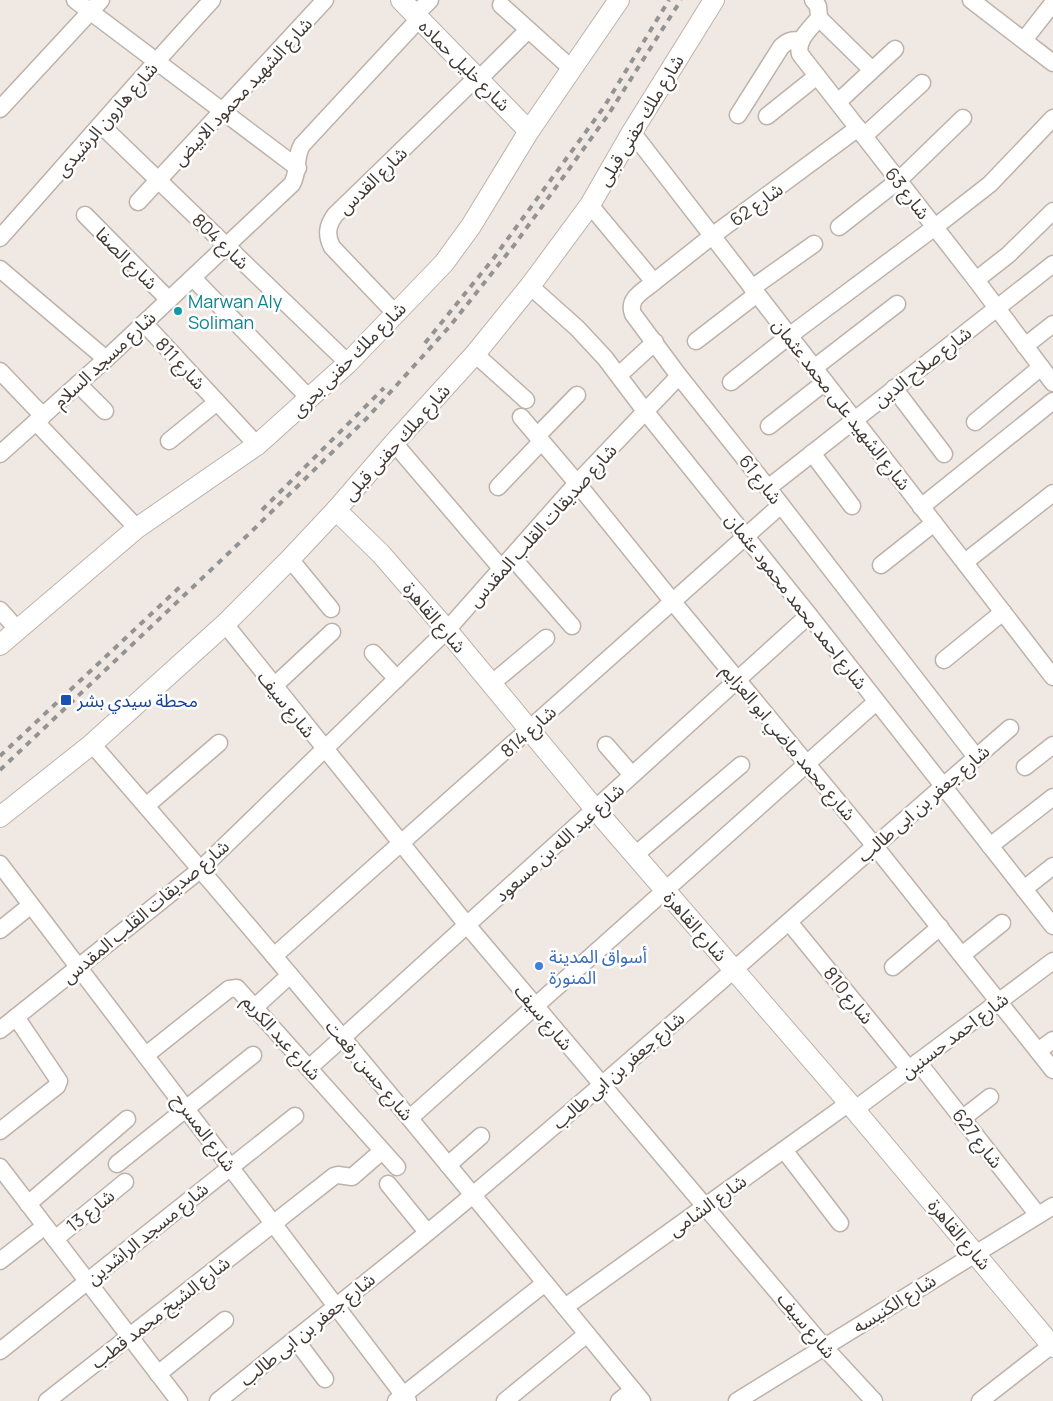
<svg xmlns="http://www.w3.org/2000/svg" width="1053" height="1401" font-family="Manrope,'Noto Sans Arabic',sans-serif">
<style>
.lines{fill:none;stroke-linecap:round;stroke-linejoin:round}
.minor-casing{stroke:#bdb2aa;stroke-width:19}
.tertiary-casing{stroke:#bdb2aa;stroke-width:22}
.minor{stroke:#fff;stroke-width:16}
.tertiary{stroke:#fff;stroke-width:20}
.rail{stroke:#939393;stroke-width:4;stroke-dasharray:6 6;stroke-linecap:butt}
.culture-dot{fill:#0f9aa8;stroke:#fff;stroke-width:2}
.transit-dot{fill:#1a4fb4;stroke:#fff;stroke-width:2}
.shop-dot{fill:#3f7fe0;stroke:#fff;stroke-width:2}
.labels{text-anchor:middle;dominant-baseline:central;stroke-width:5;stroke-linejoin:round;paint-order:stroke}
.street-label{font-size:18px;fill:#413934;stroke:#fff}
.culture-label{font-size:18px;fill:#0d838f;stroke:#fff;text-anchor:start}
.transit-label{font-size:18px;fill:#164399;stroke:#fff;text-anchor:start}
.shop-label{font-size:18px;fill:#366cbe;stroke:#fff;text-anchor:start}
</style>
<rect width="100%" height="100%" fill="#f0e9e3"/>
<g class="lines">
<g class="minor-casing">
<g id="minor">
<path d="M 75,0 L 298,168"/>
<path d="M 813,0 L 818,6 L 819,18 C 811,28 796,40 800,54 L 976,280 L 1053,383"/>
<path d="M 971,0 L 1053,63"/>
<path d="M 501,5 L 572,69"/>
<path d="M 415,15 L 430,0"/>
<path d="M 819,18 L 872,70"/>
<path d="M 1024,40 L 1053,3"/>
<path d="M 479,79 L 528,30"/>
<path d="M 838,102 L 895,49"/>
<path d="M 0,109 L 101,0"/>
<path d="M 738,115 L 781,47 C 787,41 792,39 801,41"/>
<path d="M 767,116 L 817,76"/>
<path d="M 101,125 L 348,363"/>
<path d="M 632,132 L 1053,677"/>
<path d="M 864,136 L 922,83"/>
<path d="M 138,202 L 325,0"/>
<path d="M 590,205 L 654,282 C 644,291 627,298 633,314 L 679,376 L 768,488 L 976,757"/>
<path d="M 85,215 L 169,300"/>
<path d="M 839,227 L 899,180 L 963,118"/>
<path d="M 0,238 C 71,159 140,78 212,0"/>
<path d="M 0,269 L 106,359"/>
<path d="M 193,278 L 310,399"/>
<path d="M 976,280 L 1008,255 L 1053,211"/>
<path d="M 654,282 L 712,236 L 858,128"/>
<path d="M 530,286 L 577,328 L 605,358 L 645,411 L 809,615 L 1053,926"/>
<path d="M 752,288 L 814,244"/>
<path d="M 395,313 L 332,247 C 326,235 327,226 335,215 L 477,77"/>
<path d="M 144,323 L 257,445"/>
<path d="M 696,341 L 757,294"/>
<path d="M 1025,346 L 1053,324"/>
<path d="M 475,354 L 526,400"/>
<path d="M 814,368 L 897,304"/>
<path d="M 0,371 L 43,416"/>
<path d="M 619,375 L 655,342"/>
<path d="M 731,382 L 789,336 L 935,227 L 990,184 L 1053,118"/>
<path d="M 78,384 L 105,411"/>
<path d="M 894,388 L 944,454"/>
<path d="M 521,417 L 577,483 L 673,602 L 874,845 L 1053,1070"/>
<path d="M 36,422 L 137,528"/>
<path d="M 975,422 L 1041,367"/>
<path d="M 769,426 L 825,382"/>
<path d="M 537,436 L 577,395"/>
<path d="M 169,441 L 217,402"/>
<path d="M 394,443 L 501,568"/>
<path d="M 812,453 L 852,506"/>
<path d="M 0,454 L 106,359 L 292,184 C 300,169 294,159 302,145 L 419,19"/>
<path d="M 498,487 L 541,442"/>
<path d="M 768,488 L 1053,264"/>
<path d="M 921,507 L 1053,401"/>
<path d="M 512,557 L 572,626"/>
<path d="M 290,559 L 331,609"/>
<path d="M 965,562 L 1053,493"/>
<path d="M 881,565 L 934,523"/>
<path d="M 0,610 L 18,630"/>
<path d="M 225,624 L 467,925 L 824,1347 L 874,1401"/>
<path d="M 373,653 L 397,679"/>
<path d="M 944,660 L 1003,612"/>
<path d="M 491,684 L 546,638"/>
<path d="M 273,687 L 332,632"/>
<path d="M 92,744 C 280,959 461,1180 642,1401"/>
<path d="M 606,745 L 632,775"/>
<path d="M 1025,767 L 1053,745"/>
<path d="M 146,806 L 219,743"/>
<path d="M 990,846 L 1053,797"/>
<path d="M 635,855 L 741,765"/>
<path d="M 0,864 L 408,1401"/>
<path d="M 1024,889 L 1053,866"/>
<path d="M 789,922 L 909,1069"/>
<path d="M 0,930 L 31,905"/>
<path d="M 962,955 L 1002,923"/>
<path d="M 274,956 L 781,505"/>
<path d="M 893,967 L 940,927"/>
<path d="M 255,1007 L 290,975"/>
<path d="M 0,1030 L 201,869 L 447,630 L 577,483 L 679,376"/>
<path d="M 1038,1051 L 1053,1040"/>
<path d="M 146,1055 L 229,989 L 237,988 L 397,1167"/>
<path d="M 918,1062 L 1038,1215"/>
<path d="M 309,1068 L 809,615"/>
<path d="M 854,1110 L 1053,961"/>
<path d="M 410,1118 L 876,702"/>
<path d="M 963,1118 L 990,1097"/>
<path d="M 0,1131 L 57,1086 L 59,1081 L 16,1017"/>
<path d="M 784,1150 L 840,1223"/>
<path d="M 117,1164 L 253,1055"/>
<path d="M 448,1165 L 481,1136"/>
<path d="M 0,1167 L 179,1401"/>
<path d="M 388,1184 L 427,1232"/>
<path d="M 28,1204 L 127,1119"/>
<path d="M 55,1239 L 125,1182"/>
<path d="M 0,1261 L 45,1226"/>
<path d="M 565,1307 L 849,1103"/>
<path d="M 295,1339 L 325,1379"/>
<path d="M 0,1351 L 295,1116"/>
<path d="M 158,1374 L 225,1320"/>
<path d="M 47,1401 L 334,1176 L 338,1175 L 352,1177 L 382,1151"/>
<path d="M 218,1401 C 303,1332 390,1265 474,1194 C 655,1042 831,883 1010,728"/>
<path d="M 396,1401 L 545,1283"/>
<path d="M 505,1401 L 587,1334"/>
<path d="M 619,1401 L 633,1390"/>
<path d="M 737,1401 L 1053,1206"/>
<path d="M 980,1401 L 1053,1344"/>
</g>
</g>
<g class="tertiary-casing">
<g id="tertiary">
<path d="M 401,0 L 529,131"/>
<path d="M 336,510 L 381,554 L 447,630 L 595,809 L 849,1103 L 1053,1347"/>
<path d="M 0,645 L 137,528 L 257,445 L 348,363 L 444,263 L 471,226 L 529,131 L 619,0"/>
<path d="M 0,817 L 92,744 L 225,624 L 290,559 L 336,510 L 394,443 L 475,354 L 530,286 L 590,205 L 632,132 L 714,0"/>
</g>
</g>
<use href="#minor" class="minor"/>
<use href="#tertiary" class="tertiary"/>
<g class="rail">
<path d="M 425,343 L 493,259 L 604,107 L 669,0"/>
<path d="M 262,510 L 384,388"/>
<path d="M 0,756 L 182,585"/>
<path d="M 0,770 L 253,530 L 367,418 L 450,326 L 515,244 L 608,115 L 681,0"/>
</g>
</g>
<circle class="culture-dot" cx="178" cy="311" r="5"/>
<rect class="transit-dot" x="60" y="694" width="12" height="12" rx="2.5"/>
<circle class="shop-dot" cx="539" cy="966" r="5"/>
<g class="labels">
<g class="street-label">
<text transform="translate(465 65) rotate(45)">شارع خليل حماده</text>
<text transform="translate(242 91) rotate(-47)">شارع الشهيد محمود الابيض</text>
<text transform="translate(106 119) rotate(-49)">شارع هارون الرشيدى</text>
<text transform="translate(640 120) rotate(-59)">شارع ملك حفنى قبلى</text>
<text transform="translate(372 180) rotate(-44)">شارع القدس</text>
<text transform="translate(908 193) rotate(52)">شارع 63</text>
<text transform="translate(756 204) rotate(-36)">شارع 62</text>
<text transform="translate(221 241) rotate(44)">شارع 804</text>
<text transform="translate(127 258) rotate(45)">شارع الصفا</text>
<text transform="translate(104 359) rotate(-43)">شارع مسجد السلام</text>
<text transform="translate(348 359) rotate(-45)">شارع ملك حفنى بحرى</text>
<text transform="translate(181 363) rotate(47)">شارع 811</text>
<text transform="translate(922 366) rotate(-38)">شارع صلاح الدين</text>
<text transform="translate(842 404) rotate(52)">شارع الشهيد على محمد عثمان</text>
<text transform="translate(396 442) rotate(-48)">شارع ملك حفنى قبلى</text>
<text transform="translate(761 479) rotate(52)">شارع 61</text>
<text transform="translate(542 525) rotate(-48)">شارع صديقات القلب المقدس</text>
<text transform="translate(797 601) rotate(52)">شارع احمد محمد محمود عثمان</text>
<text transform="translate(435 617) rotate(50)">شارع القاهرة</text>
<text transform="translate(287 704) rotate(51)">شارع سيف</text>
<text transform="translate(528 731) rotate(-42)">شارع 814</text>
<text transform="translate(789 742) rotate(50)">شارع محمد ماضي ابو العزايم</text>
<text transform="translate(923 803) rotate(-41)">شارع جعفر بن ابى طالب</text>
<text transform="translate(559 842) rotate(-42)">شارع عبد الله بن مسعود</text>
<text transform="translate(145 911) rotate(-40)">شارع صديقات القلب المقدس</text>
<text transform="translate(696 926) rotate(49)">شارع القاهرة</text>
<text transform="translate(849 995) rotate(51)">شارع 810</text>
<text transform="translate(544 1017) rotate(50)">شارع سيف</text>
<text transform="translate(954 1035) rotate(-37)">شارع احمد حسنين</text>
<text transform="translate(282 1037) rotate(48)">شارع عبد الكريم</text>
<text transform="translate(370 1070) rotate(50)">شارع حسن رفعت</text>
<text transform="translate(618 1070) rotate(-41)">شارع جعفر بن ابى طالب</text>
<text transform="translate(205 1132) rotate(53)">شارع المسرح</text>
<text transform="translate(978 1138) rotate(52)">شارع 627</text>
<text transform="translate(707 1205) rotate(-36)">شارع الشامى</text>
<text transform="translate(90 1210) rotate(-39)">شارع 13</text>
<text transform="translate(147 1233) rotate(-39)">شارع مسجد الراشدين</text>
<text transform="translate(960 1234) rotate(50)">شارع القاهرة</text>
<text transform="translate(894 1303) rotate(-32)">شارع الكنيسه</text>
<text transform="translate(160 1312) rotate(-38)">شارع الشيخ محمد قطب</text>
<text transform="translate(807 1325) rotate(50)">شارع سيف</text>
<text transform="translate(307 1329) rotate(-39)">شارع جعفر بن ابى طالب</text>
</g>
<g class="culture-label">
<text x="188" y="301">Marwan Aly<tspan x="188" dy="21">Soliman</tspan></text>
</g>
<g class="transit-label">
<text x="77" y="700">محطة سيدي بشر</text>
</g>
<g class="shop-label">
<text x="549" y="956">أسواق المدينة<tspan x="549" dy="21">المنورة</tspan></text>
</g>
</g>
</svg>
